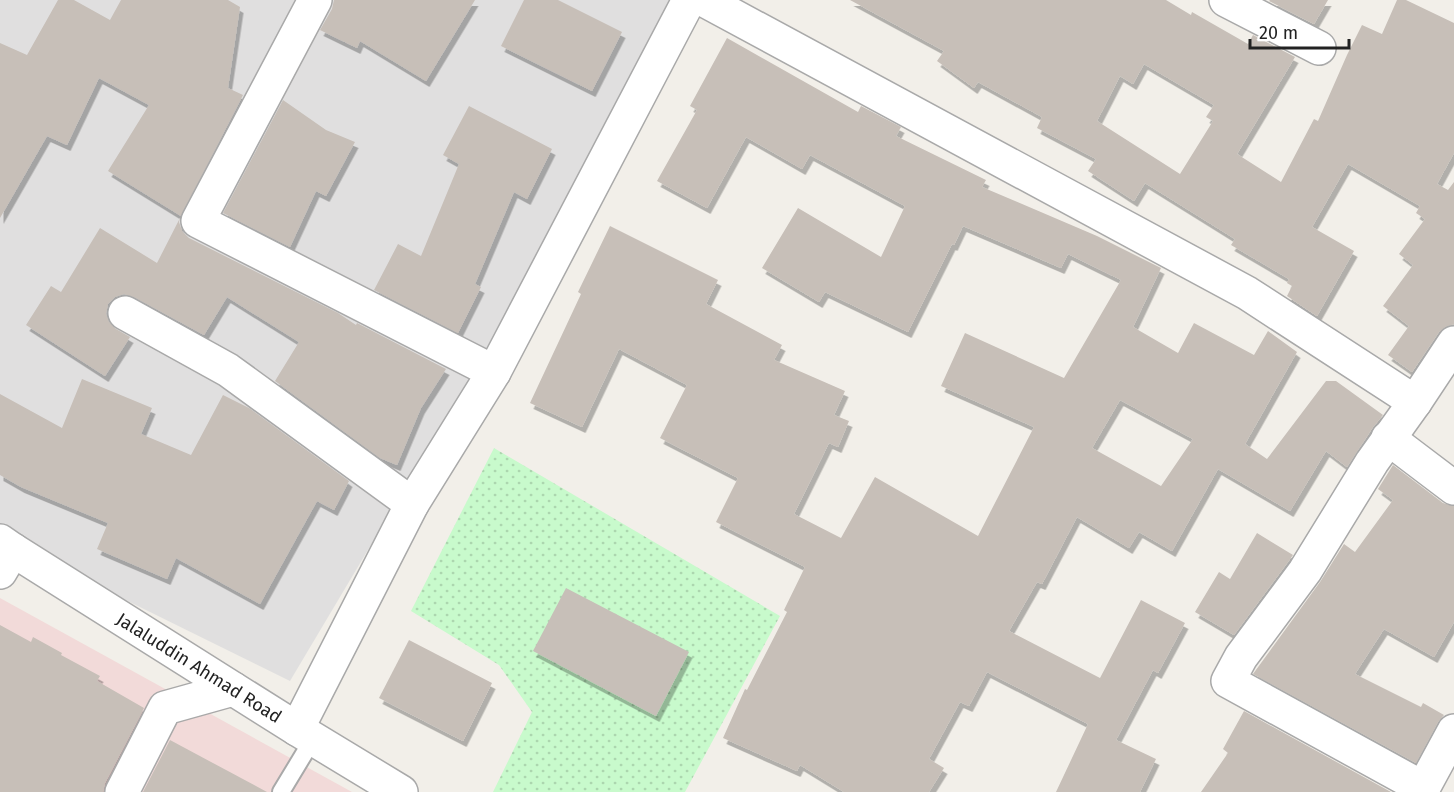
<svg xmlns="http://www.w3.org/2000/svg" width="1454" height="792" font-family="'Fira Sans',sans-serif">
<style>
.residential{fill:#e0dfdf}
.commercial{fill:#f2dad9}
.park{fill:url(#park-dots)}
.building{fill:#c7bfb8;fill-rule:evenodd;filter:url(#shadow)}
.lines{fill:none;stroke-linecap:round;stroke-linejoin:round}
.service-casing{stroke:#a9a9a9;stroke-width:20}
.minor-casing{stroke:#a9a9a9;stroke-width:36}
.tertiary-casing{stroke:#a9a9a9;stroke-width:36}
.service{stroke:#fff;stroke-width:16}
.minor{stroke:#fff;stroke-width:33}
.tertiary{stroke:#fff;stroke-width:33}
.labels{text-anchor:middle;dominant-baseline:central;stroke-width:4.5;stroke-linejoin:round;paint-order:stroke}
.street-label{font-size:18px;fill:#222;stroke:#fff}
</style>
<defs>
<pattern id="park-dots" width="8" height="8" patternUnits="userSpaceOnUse" patternTransform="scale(1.5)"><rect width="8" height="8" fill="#c8facc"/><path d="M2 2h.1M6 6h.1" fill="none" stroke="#acd6af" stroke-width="1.8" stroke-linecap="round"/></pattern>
<filter id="shadow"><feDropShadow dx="3.5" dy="6" stdDeviation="0" flood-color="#0004"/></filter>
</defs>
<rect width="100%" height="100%" fill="#f2efe9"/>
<path class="residential" d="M 0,0 L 695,0 L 290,681 L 8,542 L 0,537 Z"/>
<path class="commercial" d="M 0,598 L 352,792 L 0,792 Z"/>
<path class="park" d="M 494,448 L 780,616 L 685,792 L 493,792 L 532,712 L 499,665 L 411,611 Z"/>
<g class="building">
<path d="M 58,0 L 74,0 L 110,20 L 121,0 L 228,0 L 240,7 L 228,88 L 243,95 L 181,216 L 108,171 L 149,105 L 99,78 L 67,145 L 47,136 L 0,218 L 0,43 L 27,55 Z"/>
<path d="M 334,0 L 475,0 L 426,81 L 360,41 L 357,48 L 320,30 L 332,9 Z"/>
<path d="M 524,0 L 558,0 L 622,32 L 592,91 L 501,46 Z"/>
<path d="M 850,0 L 1166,0 L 1191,15 L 1192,12 L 1248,44 L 1253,35 L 1295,57 L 1237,154 L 1281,182 L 1314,119 L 1318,121 L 1347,55 L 1362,25 L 1382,34 L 1397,0 L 1406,0 L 1454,23 L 1454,153 L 1437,184 L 1448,190 L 1454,182 L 1454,324 L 1445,327 L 1439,332 L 1412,372 L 1388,355 L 1409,326 L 1383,306 L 1413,265 L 1399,254 L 1425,219 L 1416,213 L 1420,206 L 1348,164 L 1312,227 L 1354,251 L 1317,316 L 1287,296 L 1292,286 L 1287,283 L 1289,279 L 1231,245 L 1235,239 L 1145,183 L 1134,201 L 1088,171 L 1096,159 L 1037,128 L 1042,117 L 978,82 L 974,88 L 937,61 L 944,51 ZM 1144,64 L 1214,105 L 1206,117 L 1213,121 L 1180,174 L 1097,121 L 1120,76 L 1133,84 Z"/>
<path d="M 1270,0 L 1328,0 L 1314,24 L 1269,1 Z"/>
<path d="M 727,38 L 858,112 L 861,106 L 901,127 L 896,136 L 986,180 L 982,187 L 1097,236 L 1161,268 L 1133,327 L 1178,353 L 1194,323 L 1254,355 L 1268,331 L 1297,352 L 1245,444 L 1267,459 L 1326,381 L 1336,381 L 1383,415 L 1373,427 L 1347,467 L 1326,451 L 1290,511 L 1218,469 L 1172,551 L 1139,532 L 1129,548 L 1077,517 L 1042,584 L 1037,582 L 1009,631 L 1100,678 L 1141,600 L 1185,623 L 1158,673 L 1153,670 L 1116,740 L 1156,759 L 1140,792 L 1056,792 L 1088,724 L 987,672 L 969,706 L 960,702 L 929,759 L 944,768 L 929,792 L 844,792 L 800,765 L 797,771 L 723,738 L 745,689 L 747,690 L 787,612 L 784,610 L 805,567 L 716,522 L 738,478 L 660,438 L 687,385 L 619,349 L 582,427 L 530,403 L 581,294 L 578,292 L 610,226 L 718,280 L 706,304 L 782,345 L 774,360 L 845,391 L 834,415 L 849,421 L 838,447 L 829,443 L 794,514 L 841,538 L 875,477 L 978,536 L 1034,427 L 941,386 L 965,333 L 1064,378 L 1121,280 L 1068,254 L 1061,268 L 963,226 L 954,245 L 952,244 L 908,332 L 825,292 L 819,302 L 762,268 L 798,208 L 881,257 L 905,206 L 810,155 L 802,169 L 746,137 L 707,208 L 657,181 L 697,110 L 690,106 ZM 1120,400 L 1193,439 L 1161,486 L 1092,448 Z"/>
<path d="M 283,100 L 326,130 L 355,142 L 326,196 L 316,191 L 290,247 L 223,213 Z"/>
<path d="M 469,106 L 552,149 L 527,199 L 514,192 L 475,284 L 481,287 L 458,333 L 374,290 L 398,244 L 421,256 L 459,164 L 443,155 Z"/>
<path d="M 180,218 L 179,222 L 182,231 L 189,238 L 338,313 L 356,325 L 357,323 L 446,369 L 421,408 L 397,465 L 380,458 L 275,381 L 299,342 L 227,297 L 204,335 L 134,297 L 124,294 L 115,297 L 108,304 L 106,314 L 109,322 L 116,329 L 130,337 L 105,376 L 26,325 L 51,286 L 61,292 L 100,228 L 157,263 Z"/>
<path d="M 82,379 L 152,408 L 141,434 L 191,455 L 223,395 L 249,408 L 349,481 L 334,510 L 317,501 L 260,604 L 176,558 L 167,579 L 97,549 L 108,523 L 21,487 L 0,475 L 0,394 L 62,428 Z"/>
<path d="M 1393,465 L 1443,503 L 1454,506 L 1454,622 L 1434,657 L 1384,629 L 1355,674 L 1421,707 L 1423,703 L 1444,715 L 1438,722 L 1416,763 L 1253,674 L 1320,582 L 1344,544 L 1355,552 L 1393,500 L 1378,489 Z"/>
<path d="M 1257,533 L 1293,555 L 1234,635 L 1195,612 L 1219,572 L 1230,579 Z"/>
<path d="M 566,588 L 689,652 L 656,716 L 533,651 Z"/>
<path d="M 0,625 L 31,642 L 33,637 L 62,653 L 61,655 L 100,676 L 97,681 L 144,708 L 105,783 L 103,792 L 0,792 Z"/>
<path d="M 409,640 L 492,683 L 463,741 L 379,698 Z"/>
<path d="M 1244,711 L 1391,792 L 1201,792 L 1228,753 L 1223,749 Z"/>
<path d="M 170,740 L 267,792 L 143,792 Z"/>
</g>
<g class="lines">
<g class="service-casing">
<path id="service" d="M 281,792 L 313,739"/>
</g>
<g class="minor-casing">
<g id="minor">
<path d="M 315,0 L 198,221 L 494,372"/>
<path d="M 704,0 L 1247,293 L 1415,402"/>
<path d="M 1226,0 L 1319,48"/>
<path d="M 125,313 L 228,370 L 412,504"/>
<path d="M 1388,438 L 1454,488"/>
<path d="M 0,572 L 13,550"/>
<path d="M 1423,788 L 1228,681 L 1241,657 L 1305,571 L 1372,462 L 1415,402 L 1454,343"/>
<path d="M 122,792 L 165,708 L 233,689"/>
<path d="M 1421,792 L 1454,731"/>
</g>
</g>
<g class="tertiary-casing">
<g id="tertiary">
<path d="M 0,541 L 13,550 L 297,729 L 401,792"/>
<path d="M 297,729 L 412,504 L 494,372 L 689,0"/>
</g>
</g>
<use href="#service" class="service"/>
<use href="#minor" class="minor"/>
<use href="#tertiary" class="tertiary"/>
</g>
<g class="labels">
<g class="street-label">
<text transform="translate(199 668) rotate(32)">Jalaluddin Ahmad Road</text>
</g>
</g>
<path d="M1250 39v9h99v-9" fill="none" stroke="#222222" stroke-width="3"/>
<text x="1259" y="39" font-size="18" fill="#222222" stroke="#ffffff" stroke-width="4.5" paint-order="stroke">20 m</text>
</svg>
